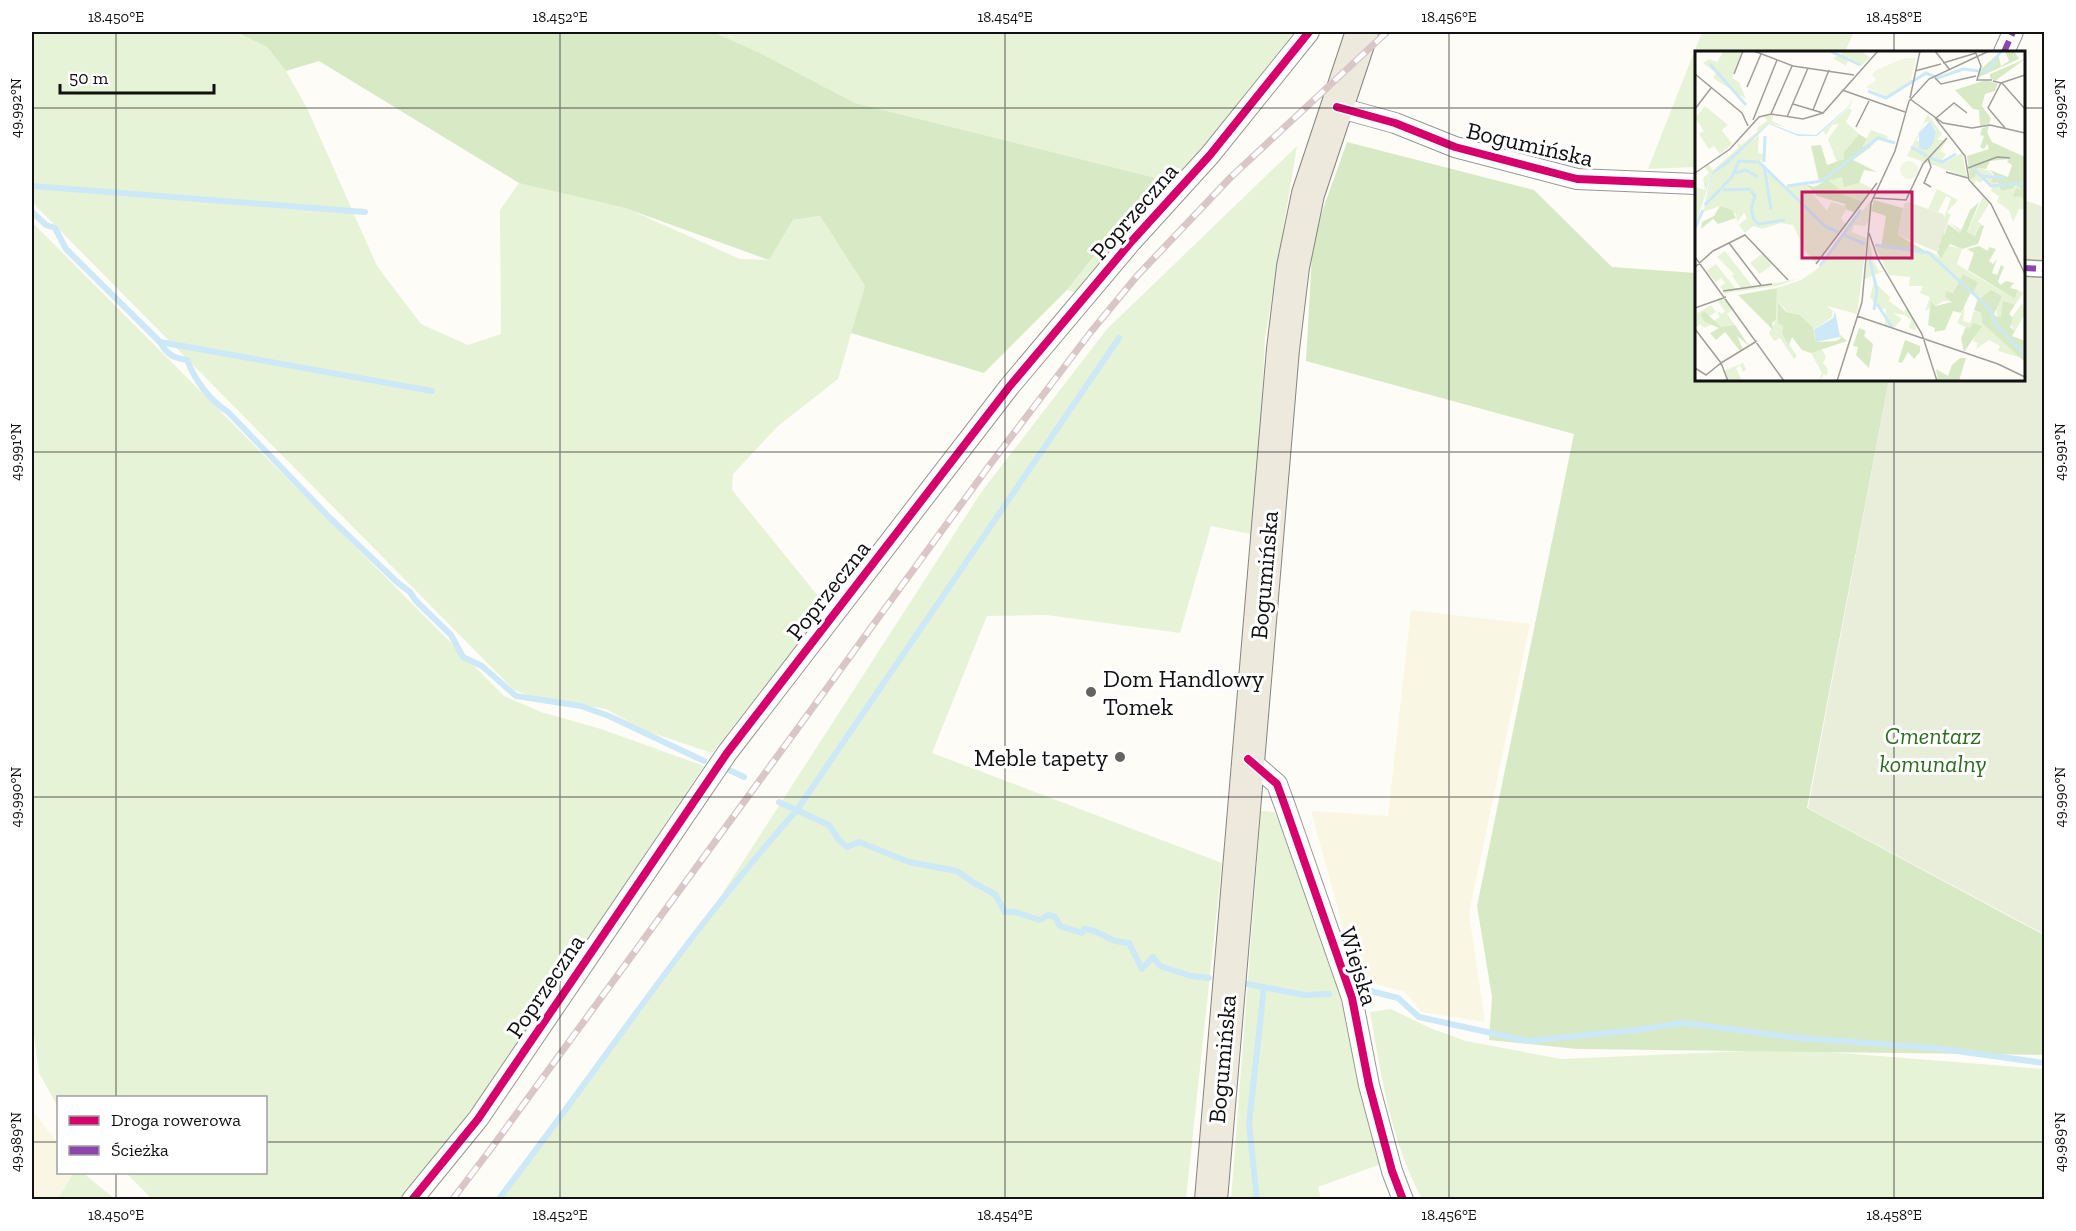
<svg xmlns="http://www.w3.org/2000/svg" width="2076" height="1231" font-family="'Zilla Slab',serif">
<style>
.farmland{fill:#f9f7e4}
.green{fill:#e7f3d7}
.forest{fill:#d8eac5}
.cemetery{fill:#e9eedb}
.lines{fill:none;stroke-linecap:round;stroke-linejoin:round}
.stream{stroke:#cde8f7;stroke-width:6}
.pedestrian-casing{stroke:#979795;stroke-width:18}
.minor-casing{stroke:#979795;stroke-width:22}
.primary-casing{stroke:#858482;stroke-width:34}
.pedestrian{stroke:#fffffe;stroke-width:15}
.minor{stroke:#fffffe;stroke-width:20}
.primary{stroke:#ede9dc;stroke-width:32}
.rail-casing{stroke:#d9c6c7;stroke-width:7}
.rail{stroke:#fff;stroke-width:4.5;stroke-dasharray:14;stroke-linecap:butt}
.quiet{stroke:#8e44ad;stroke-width:6;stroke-dasharray:12 6;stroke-linecap:butt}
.cycleway-casing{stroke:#fff;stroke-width:11}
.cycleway{stroke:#d6006c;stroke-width:8}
.ticks{fill:none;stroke:#111;stroke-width:1.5;stroke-opacity:0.45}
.poi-dot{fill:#646362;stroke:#fff;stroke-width:2}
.labels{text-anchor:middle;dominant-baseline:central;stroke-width:6;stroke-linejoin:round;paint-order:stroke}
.street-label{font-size:24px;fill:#111;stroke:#fff}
.poi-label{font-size:24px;fill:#111;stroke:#fff;text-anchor:start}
.park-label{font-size:24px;font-style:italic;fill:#2f6b1f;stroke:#fff}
.inset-river{fill:none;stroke:#cde8f7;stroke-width:3}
.inset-road{fill:none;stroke:#9f9e9b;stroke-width:1.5}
.view{fill:#c2185b;fill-opacity:0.15;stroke:#c2185b;stroke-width:3}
.inset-edge{fill:none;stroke:#111;stroke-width:3}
.neatline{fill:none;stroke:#111;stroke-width:2}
.ticks-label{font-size:15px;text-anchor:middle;fill:#111}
</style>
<rect width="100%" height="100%" fill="#fdfcf7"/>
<g class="farmland">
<path d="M 1411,610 L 1530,624 L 1469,913 L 1485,1022 L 1421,1012 L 1405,992 L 1357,979 L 1311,811 L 1388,816 Z"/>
<path d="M 32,1109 L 58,1144 L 58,1172 L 74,1173 L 58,1199 L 32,1199 Z"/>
</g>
<g class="green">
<path d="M 32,32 L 235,32 L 267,47 L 286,71 L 307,108 L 377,266 L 421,324 L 468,345 L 501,334 L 500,210 L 519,183 L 552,175 L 740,259 L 769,260 L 793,220 L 820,216 L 865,286 L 838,379 L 778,426 L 733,474 L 732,490 L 827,607 L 712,753 L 646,731 L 606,709 L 528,695 L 514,690 L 32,202 Z"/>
<path d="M 713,32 L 1294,32 L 1212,137 L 1077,293 L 1067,290 L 1156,178 L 855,103 L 758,52 Z"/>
<path d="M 1702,32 L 1854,32 L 1845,52 L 1696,52 L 1696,167 L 1648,169 Z"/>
<path d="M 1297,146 L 1265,338 L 1255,535 L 1211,526 L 1180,633 L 1047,615 L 987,616 L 932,753 L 1222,863 L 1186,1199 L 497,1200 L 715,905 L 982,491 L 1107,329 Z"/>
<path d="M 32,222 L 504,696 L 541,712 L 601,729 L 704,766 L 496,1076 L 403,1199 L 152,1199 L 126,1173 L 266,1172 L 266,1098 L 58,1098 L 58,1107 L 39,1073 L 32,1019 Z"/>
<path d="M 1261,811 L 1274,812 L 1291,845 L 1345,998 L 1356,1073 L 1381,1164 L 1318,1187 L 1321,1199 L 1231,1200 Z"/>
<path d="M 1391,1009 L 1430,1028 L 1466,1041 L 1561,1059 L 1790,1049 L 2044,1069 L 2044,1199 L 1422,1199 C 1391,1141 1381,1076 1370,1012 Z"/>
<path d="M 74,1172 L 83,1173 L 115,1199 L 58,1199 Z"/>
</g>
<g class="forest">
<path d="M 236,32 L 713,32 L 758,52 L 855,103 L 1156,178 L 1067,290 L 984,373 L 851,333 L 865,286 L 820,216 L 793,220 L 769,260 L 622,207 L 519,183 L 319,61 L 286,71 L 267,47 Z"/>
<path d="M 1347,142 L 1534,190 L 1612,267 L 1696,273 L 1696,380 L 1889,380 L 1807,808 L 2044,935 L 2044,1055 L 1577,1049 L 1489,1040 L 1492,997 L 1477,906 L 1574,434 L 1306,361 L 1313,237 Z"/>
</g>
<path class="cemetery" d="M 2024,200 L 2044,207 L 2044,934 L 1808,808 L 1889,380 L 2024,380 Z"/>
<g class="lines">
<g class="stream">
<path d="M 32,186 L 365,212"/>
<path d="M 32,212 L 46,225 L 55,228 L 66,249 L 160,342 C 167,355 174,358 187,360 C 196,382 208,399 228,412 L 330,518 L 398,583 L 410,592 L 416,601 L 451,635 L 463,657 L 482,666 L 516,696 L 581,706 L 609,716 L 704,761"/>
<path d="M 160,342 L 432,391"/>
<path d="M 727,769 L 744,777"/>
<path d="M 779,802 L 829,825 L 839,840 L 847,847 L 859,842 L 909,862 L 957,871 L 974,883 L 995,894 L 1005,912 L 1015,912 L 1040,920 L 1048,915 L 1055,917 L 1060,926 L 1082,933 L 1084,929 C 1096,929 1103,936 1113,940 C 1118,942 1124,942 1129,943 L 1142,969 L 1153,957 L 1160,966 L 1191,976 L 1209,978"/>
<path d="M 1247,984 L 1305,995 L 1329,994"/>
<path d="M 1359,988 L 1398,998 L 1419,1017 L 1528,1041 L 1636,1030 L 1683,1023 L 1799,1038 L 1935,1048 L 2044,1063"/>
<path d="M 498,1200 C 598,1070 688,932 797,810 L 1119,338"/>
<path d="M 1257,1200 L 1249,1124 L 1264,987"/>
</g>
<g class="pedestrian-casing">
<path id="pedestrian" d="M 2024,268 L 2044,269"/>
</g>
<g class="minor-casing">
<g id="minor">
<path d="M 2004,52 L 2013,32"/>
<path d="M 1337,107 L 1395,123 L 1455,147 L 1577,179 L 1696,184"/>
<path d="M 1248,759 L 1277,784 L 1285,806 L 1352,998 L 1369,1085 L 1392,1171 L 1403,1200"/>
<path d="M 412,1200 L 478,1119 L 727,753 L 1009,387 L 1131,242 L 1210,155 L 1309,32"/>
</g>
</g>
<g class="primary-casing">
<path id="primary" d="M 1211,1200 L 1283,349 L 1293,267 L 1308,194 L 1362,32"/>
</g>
<use href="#pedestrian" class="pedestrian"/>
<use href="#minor" class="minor"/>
<use href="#primary" class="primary"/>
<g class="rail-casing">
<path id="rail" d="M 452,1200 L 493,1146 L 989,466 L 1090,333 L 1137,276 L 1231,177 L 1387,32"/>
</g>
<use href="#rail" class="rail"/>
<g class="quiet">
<path d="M 2004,52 L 2013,32"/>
<path d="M 2024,268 L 2044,269"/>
</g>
<g class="cycleway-casing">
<g id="cycleway">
<path d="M 1337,107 L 1395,123 L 1455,147 L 1577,179 L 1696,184"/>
<path d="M 1248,759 L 1277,784 L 1285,806 L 1352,998 L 1369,1085 L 1392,1171 L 1403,1200"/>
<path d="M 412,1200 L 478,1119 L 727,753 L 1009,387 L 1131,242 L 1210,155 L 1309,32"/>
</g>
</g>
<use href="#cycleway" class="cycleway"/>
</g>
<path class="ticks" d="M 116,32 L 116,1098M 560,32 L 560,1200M 1005,32 L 1005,1200M 1449,32 L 1449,1200M 1894,32 L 1894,52M 32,108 L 1696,108M 2024,108 L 2044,108M 1894,380 L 1894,1200M 32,452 L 2044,452M 32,797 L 2044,797M 32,1142 L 58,1142M 266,1142 L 2044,1142M 116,1172 L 116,1200"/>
<g class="poi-dot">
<circle cx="1091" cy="692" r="6"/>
<circle cx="1120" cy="757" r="6"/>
</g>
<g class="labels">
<g class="street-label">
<text transform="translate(1530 144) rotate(13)">Bogumińska</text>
<text transform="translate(1134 211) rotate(-49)">Poprzeczna</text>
<text transform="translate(1264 575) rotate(-85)">Bogumińska</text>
<text transform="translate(828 590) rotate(-52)">Poprzeczna</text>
<text transform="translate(1359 966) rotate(73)">Wiejska</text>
<text transform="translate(545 986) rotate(-56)">Poprzeczna</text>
<text transform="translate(1222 1059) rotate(-85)">Bogumińska</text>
</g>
<g class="poi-label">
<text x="1103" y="678">Dom Handlowy<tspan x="1103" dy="28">Tomek</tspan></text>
<text x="1108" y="757" text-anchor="end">Meble tapety</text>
</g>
<g class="park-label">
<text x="1933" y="735">Cmentarz<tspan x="1933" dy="28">komunalny</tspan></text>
</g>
</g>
<g transform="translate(1695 51)">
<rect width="330" height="330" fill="#fdfcf7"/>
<path d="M 29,0 L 47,0 L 37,27 L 44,31 L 51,48 L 18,27 L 21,22 L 8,12 L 14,8 L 22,11 ZM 139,0 L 165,0 L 175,6 L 166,15 L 153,9 L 151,15 L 138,7 L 149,2 ZM 10,55 L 33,74 L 27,79 L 37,93 L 25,103 L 19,95 L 14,98 L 4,83 L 9,80 L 0,67 ZM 154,57 L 157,59 L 151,71 L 164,83 L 148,102 L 149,108 L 142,111 L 133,88 L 144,73 L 137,74 L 131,84 L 128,80 ZM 233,63 L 247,83 L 242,89 L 252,89 L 245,100 L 251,103 L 247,109 L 251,111 L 267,102 L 272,126 L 212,105 ZM 235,70 L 241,79 L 238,89 L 221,90 L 229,72 ZM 78,64 L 77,70 L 90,76 L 74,72 L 32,112 L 17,122 L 0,176 L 0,136 L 10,139 L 8,127 L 14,122 L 9,115 L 13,113 L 18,119 L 43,97 L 42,91 L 46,94 L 62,81 L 63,76 L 72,70 L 69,65 ZM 176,79 L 193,85 L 191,90 L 184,87 L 176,96 L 167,96 ZM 64,84 L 63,102 L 68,103 L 68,111 L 66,109 L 62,111 L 91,136 L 110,133 L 132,160 L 136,151 L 153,156 L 146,167 L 151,174 L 121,212 L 110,200 L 98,174 L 86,172 L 67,178 L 58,175 L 50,182 L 44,174 L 52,167 L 49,162 L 42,171 L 41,163 L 25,155 L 8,161 L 18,123 ZM 282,117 L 295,120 L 306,140 L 319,137 L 320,132 L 327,138 L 321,137 L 330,150 L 330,159 L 324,158 L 318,171 L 314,159 L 302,151 L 304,145 L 296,140 L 297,136 L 288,129 L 285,132 L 281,129 L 279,134 L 275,128 ZM 147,126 L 164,131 L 178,138 L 168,151 L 152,147 L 138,140 L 134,130 ZM 242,138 L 263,149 L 252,161 L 256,164 L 253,171 L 267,179 L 265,182 L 249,167 L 256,147 L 251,145 L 243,161 L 233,158 ZM 288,145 L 294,153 L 283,171 L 289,175 L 284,174 L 280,185 L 272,182 ZM 176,149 L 174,170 L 170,175 L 159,174 L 157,181 L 172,187 L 162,263 L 132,255 L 138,260 L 137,266 L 119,279 L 105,264 L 92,261 L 83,250 L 83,273 L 88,275 L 87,283 L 102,305 L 99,308 L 85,287 L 79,290 L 74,282 L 81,269 L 82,237 L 106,229 L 122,218 ZM 174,184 L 178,209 L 184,220 L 189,220 L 170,228 ZM 251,194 L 267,198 L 262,213 L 281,225 L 320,248 L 323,239 L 328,242 L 320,254 L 302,267 L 301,254 L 289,247 L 282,250 L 279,242 L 283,231 L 268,223 L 258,242 L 251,240 L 257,251 L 249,250 L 230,260 L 235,246 L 225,242 L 228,235 L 214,235 L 215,226 L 194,224 L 180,195 L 234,202 L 228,197 L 246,206 ZM 30,200 L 58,236 L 102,228 L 82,235 L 30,242 L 25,236 L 30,232 L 26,227 L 21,231 L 11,220 L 21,213 L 41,238 L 46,237 L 37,225 L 39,223 L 22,206 ZM 68,202 L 77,214 L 65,223 L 55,212 ZM 179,231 L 195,246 L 194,250 L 209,261 L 211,257 L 222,274 L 220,279 L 214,277 L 216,268 L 209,264 L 198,262 L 207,268 L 199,277 L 190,274 L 191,258 L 183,257 L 175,246 ZM 31,247 L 39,258 L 32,263 L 40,274 L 26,276 L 17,271 L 25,266 L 22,260 L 27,263 L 30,260 L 21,248 ZM 327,252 L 330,263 L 320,280 L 314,271 ZM 16,254 L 21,261 L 13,266 L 5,264 L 16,274 L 9,277 L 5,273 L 0,278 L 0,258 L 3,262 ZM 270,255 L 268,270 L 275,272 L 279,260 L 286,262 L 287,272 L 327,307 L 303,300 L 305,295 L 294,289 L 281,298 L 283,292 L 278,290 L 282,281 L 262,272 ZM 126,297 L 131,306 L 128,312 L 133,318 L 132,325 L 129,323 L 124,330 L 127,322 L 116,302 ZM 48,312 L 51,319 L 48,321 L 45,314 L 41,317 L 47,330 L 27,330 L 31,327 L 28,320 Z" fill="#e7f3d7" fill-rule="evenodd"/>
<path d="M 310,0 L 319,0 L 324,8 L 282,27 L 286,18 L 303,3 L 306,15 L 314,10 ZM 330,8 L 300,30 L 295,27 L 295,23 ZM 291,29 L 303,33 L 300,40 L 290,43 L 287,55 L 296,67 L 294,73 L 285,75 L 284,59 L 278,58 L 260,39 ZM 294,75 L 292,81 L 297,91 L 330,106 L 329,150 L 326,145 L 318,146 L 321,137 L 326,139 L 320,132 L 319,137 L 306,140 L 303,132 L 296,131 L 299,124 L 295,119 L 313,126 L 317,114 L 312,111 L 314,108 L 295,110 L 291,118 L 282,117 L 280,126 L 275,128 L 272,105 L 294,98 L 292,93 L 289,98 L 285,96 L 289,85 L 285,84 L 287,77 ZM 164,83 L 172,88 L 167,96 L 176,96 L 158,109 L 182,121 L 169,119 L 164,132 L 149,136 L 147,126 L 134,130 L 144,138 L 139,140 L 168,151 L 159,161 L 152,159 L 150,153 L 122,145 L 110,133 L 119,136 L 129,131 L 124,130 L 116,95 L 126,94 L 132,114 L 149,108 L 148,102 ZM 179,149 L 208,157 L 203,184 L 234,202 L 186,197 L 191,165 L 176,160 ZM 284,151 L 272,181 L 280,185 L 285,174 L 289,175 L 283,193 L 267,198 L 255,193 L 246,207 L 242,202 L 244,197 L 235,197 L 249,180 L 249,184 L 253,173 L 265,182 L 275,159 ZM 25,155 L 37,159 L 41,167 L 23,173 L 18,168 L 6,178 L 7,171 L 19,165 ZM 284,195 L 293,200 L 294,196 L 301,198 L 294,210 L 298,213 L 302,208 L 297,222 L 302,224 L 306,214 L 309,216 L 303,230 L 305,234 L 311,230 L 319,232 L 315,237 L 323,239 L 320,248 L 273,219 L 279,202 L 272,198 ZM 268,223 L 283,231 L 279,242 L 276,241 L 266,262 L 258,260 L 250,279 L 239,281 L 240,277 L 233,274 L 236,250 L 240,255 L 257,251 L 250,246 L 251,240 L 258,242 ZM 82,237 L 81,269 L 77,272 L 78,279 L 43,244 ZM 296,239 L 307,245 L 299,263 L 302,266 L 306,265 L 308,250 L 320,254 L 314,263 L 318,267 L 315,276 L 320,280 L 317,285 L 330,290 L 330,311 L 287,272 L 286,262 L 279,259 L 282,250 ZM 83,251 L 91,261 L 105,264 L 118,277 L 121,291 L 141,290 L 146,287 L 144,283 L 152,290 L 116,302 L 107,299 L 97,286 L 94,294 L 87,283 L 88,275 L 83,273 ZM 9,260 L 26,276 L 40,274 L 54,295 L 42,285 L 48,298 L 45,300 L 30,281 L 21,289 L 15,282 L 24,277 L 10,271 L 5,264 ZM 278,272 L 287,275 L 269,301 L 266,287 L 271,276 L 275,277 ZM 164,277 L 171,280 L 169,285 L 178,293 L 174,317 L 161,304 L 163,296 L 158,295 ZM 210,289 L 225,295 L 225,301 L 219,308 L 213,301 L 207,312 L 203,311 ZM 265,307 L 271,307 L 264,330 L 243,330 L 241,318 L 253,325 L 257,314 Z" fill="#d8eac5"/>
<path d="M 213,151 L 248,163 L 253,171 L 242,201 L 203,184 L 209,153 Z" fill="#e9eedb"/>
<path d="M 210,7 L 221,7 L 215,33 L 193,46 L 171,36 L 181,29 L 177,23 L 183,18 ZM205 119a9 9 0 1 1 18 0a9 9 0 1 1-18 0Z" fill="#f0f6e1"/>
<path d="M 158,46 L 155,55 L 122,85 L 103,85 L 74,73 L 34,112 L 18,123 L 7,162 L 17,122 L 74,72 L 102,83 L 121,84 L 154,55 ZM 235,70 L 241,81 L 238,92 L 232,99 L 224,98 L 224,82 ZM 140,260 L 145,286 L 121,291 L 119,279 L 138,267 Z" fill="#cde8f7"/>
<path class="inset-river" d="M 135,0 L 165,14M 15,13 L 51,54M 173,40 L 191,47 L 231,22 L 243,27 L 268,18 L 292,21 L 306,0M 216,96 L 232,105M 235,107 L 247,111 L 261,103M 63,110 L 131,176 L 143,181M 69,111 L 70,85M 69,115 L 76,158M 278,117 L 296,135 L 330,132M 40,122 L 51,119 L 63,126M 287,125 L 310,127M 92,135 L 127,130 L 183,87 L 200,92M 28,139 L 56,138M 56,140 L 60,145 L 56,158 L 59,169 L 64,173 L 90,169M 10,154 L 37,126 L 44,110 L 62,111M 0,177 L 8,159M 149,184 L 170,193M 180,194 L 234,202 L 295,258 L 301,274 L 330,304M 174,206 L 182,239 L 179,259M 125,215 L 166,159M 182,253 L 197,276"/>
<path class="inset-road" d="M 59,0 L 98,15 L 159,24M 240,0 L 255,19M 280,0 L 286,15 L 282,29 L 297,29M 248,12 L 281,2M 220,20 L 246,13M 0,23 L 47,62 L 53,75M 39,23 L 48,0M 240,27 L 246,33 L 281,25M 298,30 L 306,32 L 330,24M 306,32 L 293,57 L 310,77M 307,32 L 330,58M 52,36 L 66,3M 147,39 L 210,61M 215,47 L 225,0M 215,48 L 248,72 L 277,77 L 295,74 L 330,82M 98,53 L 128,62M 0,58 L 16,37M 118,59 L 134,19M 76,63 L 97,15M 92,66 L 113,17M 240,68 L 259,52 L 272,62M 241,68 L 270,105 L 274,129 L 296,153 L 330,223M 58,69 L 82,9M 161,76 L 174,50M 233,107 L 236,116 L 229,132 L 236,136M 273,117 L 302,106 L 315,107M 251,121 L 273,127M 0,122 L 35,98 L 64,66 L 76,63 L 108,68 L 128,62 L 183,0M 179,147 L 211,149 L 228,113 L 252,87M 174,182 L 183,208 L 227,283 L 242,330M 34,192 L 66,234M 0,206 L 89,330M 121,213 L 182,132M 0,216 L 18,200 L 50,184 L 93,229M 28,240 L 77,233M 0,257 L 31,246M 162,265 L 303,313 L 330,326M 0,278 L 26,312 L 62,290M 0,317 L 11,324 L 26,312 L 33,330M 142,330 L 167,251 L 176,152 L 200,100 L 214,50 L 234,28 L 294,0"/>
<path class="view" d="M 107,141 L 217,141 L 217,207 L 107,207 Z"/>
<rect width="330" height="330" class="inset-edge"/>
</g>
<rect width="2076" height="1231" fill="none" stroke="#ffffff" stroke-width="66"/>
<rect x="57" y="1096" width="210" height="78" fill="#ffffff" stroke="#a0a0a0" stroke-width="1.5"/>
<rect x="69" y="1116" width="30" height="9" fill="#d6006c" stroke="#a0a0a0" stroke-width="1.5"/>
<text x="111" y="1126" font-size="18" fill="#111111">Droga rowerowa</text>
<rect x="69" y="1146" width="30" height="9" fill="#8e44ad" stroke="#a0a0a0" stroke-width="1.5"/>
<text x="111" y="1156" font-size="18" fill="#111111">Ścieżka</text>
<path d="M60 84v9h154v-9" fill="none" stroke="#111111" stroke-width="3"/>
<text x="69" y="84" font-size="18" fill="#111111" stroke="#ffffff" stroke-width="4.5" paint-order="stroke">50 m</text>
<rect x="33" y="33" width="2010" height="1165" class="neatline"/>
<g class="ticks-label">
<text x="116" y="22">18.450°E</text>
<text x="560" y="22">18.452°E</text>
<text x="1005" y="22">18.454°E</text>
<text x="1449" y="22">18.456°E</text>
<text x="1894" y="22">18.458°E</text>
<text transform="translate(16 108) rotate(-90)" y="5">49.992°N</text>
<text transform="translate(2060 108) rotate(-90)" y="5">49.992°N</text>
<text transform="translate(16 452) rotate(-90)" y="5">49.991°N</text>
<text transform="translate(2060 452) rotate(-90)" y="5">49.991°N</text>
<text transform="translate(16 797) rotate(-90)" y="5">49.990°N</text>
<text transform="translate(2060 797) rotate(-90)" y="5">49.990°N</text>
<text transform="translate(16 1142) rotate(-90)" y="5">49.989°N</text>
<text transform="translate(2060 1142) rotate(-90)" y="5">49.989°N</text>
<text x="116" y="1220">18.450°E</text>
<text x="560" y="1220">18.452°E</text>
<text x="1005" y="1220">18.454°E</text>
<text x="1449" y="1220">18.456°E</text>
<text x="1894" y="1220">18.458°E</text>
</g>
</svg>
